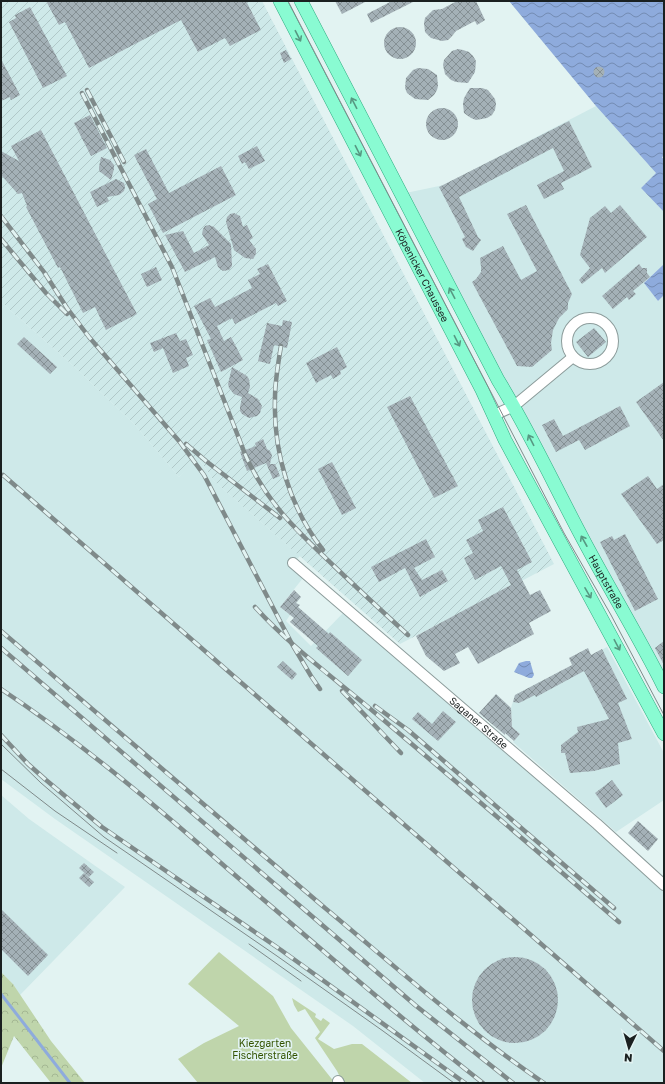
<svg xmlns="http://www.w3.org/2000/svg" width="665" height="1084" font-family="'Golos Text',sans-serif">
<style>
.built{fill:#cee9e9}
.industrial{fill:url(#industrial-furrows)}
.green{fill:#bfd5ab}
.park{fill:url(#park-crowns)}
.water{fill:url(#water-waves)}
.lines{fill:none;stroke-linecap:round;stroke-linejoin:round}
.stream{stroke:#8eabdc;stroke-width:3}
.building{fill:url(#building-cross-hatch)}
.minor-casing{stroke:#8c9c9b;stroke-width:12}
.major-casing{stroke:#2fac80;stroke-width:14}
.minor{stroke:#fff;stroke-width:10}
.major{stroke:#89fbd2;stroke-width:13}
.tram{stroke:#7f8a8a;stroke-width:1}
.rail-casing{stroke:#7f8a8a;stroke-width:4.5}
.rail{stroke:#e2f3f2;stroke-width:3;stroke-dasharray:9;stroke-linecap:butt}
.oneway{stroke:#579882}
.labels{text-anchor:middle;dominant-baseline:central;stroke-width:3.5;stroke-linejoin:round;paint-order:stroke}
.street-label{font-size:10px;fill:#1a2020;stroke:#e2f3f2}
.park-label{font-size:10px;fill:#335300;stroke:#e2f3f2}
</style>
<defs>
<pattern id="industrial-furrows" width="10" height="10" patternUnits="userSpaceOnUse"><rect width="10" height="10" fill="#cee9e9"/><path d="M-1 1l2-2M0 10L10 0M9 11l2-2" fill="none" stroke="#b0c8c8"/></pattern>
<pattern id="park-crowns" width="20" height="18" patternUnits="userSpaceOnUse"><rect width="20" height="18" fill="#bfd5ab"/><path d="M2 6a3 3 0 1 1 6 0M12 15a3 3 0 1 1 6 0" fill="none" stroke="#a4b793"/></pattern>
<pattern id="water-waves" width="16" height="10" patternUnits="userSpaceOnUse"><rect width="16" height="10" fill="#8eabdc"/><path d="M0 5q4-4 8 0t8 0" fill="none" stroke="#738bb2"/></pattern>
<pattern id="building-cross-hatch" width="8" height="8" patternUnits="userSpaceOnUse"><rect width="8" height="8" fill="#a4b1b7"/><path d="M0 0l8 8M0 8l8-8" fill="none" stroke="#859094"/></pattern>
</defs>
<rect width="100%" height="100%" fill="#e2f3f2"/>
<g class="built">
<path d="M 596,106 L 656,173 L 641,188 L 664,212 L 664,264 L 644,283 L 658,301 L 664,295 L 664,685 L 401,194 L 444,185 Z"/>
<path d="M 1,302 L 69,362 L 134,424 L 179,477 L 198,458 L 214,481 L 300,556 L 290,566 L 303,578 L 280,607 L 290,615 L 286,621 L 311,646 L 344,612 L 479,728 L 664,891 L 664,1083 L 425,1083 L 353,1026 L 55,819 L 1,779 Z"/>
<path d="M 607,647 L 664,753 L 664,800 L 616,832 L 513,742 L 520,734 L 512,727 L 511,708 L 515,695 Z"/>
<path d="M 1,795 L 29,819 L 125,887 L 20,995 L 13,984 L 1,972 Z"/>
</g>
<path class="industrial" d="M 1,1 L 262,1 L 554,564 L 400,644 L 214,481 L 199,459 L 179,477 L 134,424 L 69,362 L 1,302 Z"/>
<g class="green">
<path d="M 219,952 L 273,996 L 291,1028 L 335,1083 L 198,1083 L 178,1059 L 204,1043 L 239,1026 L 188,984 Z"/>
<path d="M 292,998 L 316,1014 L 315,1017 L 321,1021 L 323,1018 L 330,1023 L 318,1039 L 334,1049 L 352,1044 L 362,1044 L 412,1083 L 343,1083 L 337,1071 L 315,1038 L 320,1032 L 305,1009 L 298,1012 L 294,1005 Z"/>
</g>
<path class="park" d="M 1,972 L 13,984 L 51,1041 L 85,1083 L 51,1083 L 14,1036 L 1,1068 Z"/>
<g class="water">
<path d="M 509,1 L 664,1 L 664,156 L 662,157 L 664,160 L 664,212 L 641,188 L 656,173 L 596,106 Z"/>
<path d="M 664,264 L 664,295 L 658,301 L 644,283 Z"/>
<path d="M 526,661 L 530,661 L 534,675 L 532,678 L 529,678 L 514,672 L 519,663 Z"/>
</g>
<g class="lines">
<path class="stream" d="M 1,994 L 70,1083"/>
</g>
<g class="building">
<path d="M 46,1 L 246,1 L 261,30 L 230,46 L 225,38 L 198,52 L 181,20 L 89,68 L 65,22 L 59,25 Z"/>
<path d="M 335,1 L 367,1 L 342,14 Z"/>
<path d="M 392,1 L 415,1 L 371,23 L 367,14 Z"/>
<path d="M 457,1 L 476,1 L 485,20 L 477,25 L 475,21 L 456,31 L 452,36 L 448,40 L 442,41 L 431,38 L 425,32 L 424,23 L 425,18 L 433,10 L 442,9 Z"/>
<path d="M 30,7 L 67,76 L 43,88 L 9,22 L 16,18 L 15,15 Z"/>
<circle cx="400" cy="43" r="16"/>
<path d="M 458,49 L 463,50 L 469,52 L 473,56 L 476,61 L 475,72 L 468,83 L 456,82 L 451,80 L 445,74 L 443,65 L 444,60 L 452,51 Z"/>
<path d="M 286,50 L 291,59 L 284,63 L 280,53 Z"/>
<path d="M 1,59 L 20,95 L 11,100 L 10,97 L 1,101 Z"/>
<circle cx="599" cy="72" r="5.5"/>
<path d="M 418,68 L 428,69 L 437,75 L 438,86 L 437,90 L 434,95 L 428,100 L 415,99 L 407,93 L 405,88 L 406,78 L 413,70 Z"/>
<path d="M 470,88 L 482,88 L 488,90 L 495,99 L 496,104 L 495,110 L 492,115 L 487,118 L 476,120 L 471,118 L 464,113 L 463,104 L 464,98 Z"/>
<circle cx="442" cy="124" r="16"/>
<path d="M 90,115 L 107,148 L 91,156 L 74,123 Z"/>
<path d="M 569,121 L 592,167 L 561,183 L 564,189 L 544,199 L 537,185 L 564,171 L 553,148 L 459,197 L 478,237 L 481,240 L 473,251 L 466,247 L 462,239 L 465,237 L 439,187 Z"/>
<path d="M 41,130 L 137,314 L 106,330 L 95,307 L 83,313 L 60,267 L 58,268 L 26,207 L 27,206 L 22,193 L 18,194 L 1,175 L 1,151 L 19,161 L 11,146 Z"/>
<path d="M 257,146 L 265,161 L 249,169 L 245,162 L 242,164 L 238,156 Z"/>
<path d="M 146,149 L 169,193 L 221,166 L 236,195 L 163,233 L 148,204 L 157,199 L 134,155 Z"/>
<path d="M 101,157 L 110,160 L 114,165 L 114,169 L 111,180 L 99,171 L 99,167 Z"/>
<path d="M 116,179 L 124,183 L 125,187 L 124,191 L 119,195 L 107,197 L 109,201 L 97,207 L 90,192 Z"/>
<path d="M 526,205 L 572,294 L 568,303 L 568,309 L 559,318 L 553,330 L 551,343 L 552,350 L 532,367 L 517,366 L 472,282 L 476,279 L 481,272 L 481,267 L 480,258 L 503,246 L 521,280 L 537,271 L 507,214 Z"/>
<path d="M 620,205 L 647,237 L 605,273 L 602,268 L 582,284 L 579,280 L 590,268 L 580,255 L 590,218 L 605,206 L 611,213 Z"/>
<path d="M 234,213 L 240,216 L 243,227 L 247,225 L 253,238 L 249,240 L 256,249 L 256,254 L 253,259 L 245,258 L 234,250 L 226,222 L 227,217 L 230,214 Z"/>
<path d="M 209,225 L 214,227 L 231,244 L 232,266 L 229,270 L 223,271 L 218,267 L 215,257 L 185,272 L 165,235 L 183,231 L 194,253 L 209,245 L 202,234 L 203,229 L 205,226 Z"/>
<path d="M 268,264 L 287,301 L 278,306 L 276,303 L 235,324 L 232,318 L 217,326 L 224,341 L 231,337 L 243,360 L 221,372 L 207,340 L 211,339 L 194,306 L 210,298 L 215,307 L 252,288 L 248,280 L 260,274 L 257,269 Z"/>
<path d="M 639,264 L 642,268 L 647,268 L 647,273 L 650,277 L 633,291 L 636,294 L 629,300 L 627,297 L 613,309 L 602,296 Z"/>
<path d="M 156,267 L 162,280 L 147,287 L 141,274 Z"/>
<path d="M 283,320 L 292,322 L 287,348 L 274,345 L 270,364 L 258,361 L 267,323 L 282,326 Z"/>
<path d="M 594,328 L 606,342 L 588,357 L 576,342 Z"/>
<path d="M 176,333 L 180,341 L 186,339 L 193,355 L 186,358 L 189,366 L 173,373 L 163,348 L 154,352 L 150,343 Z"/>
<path d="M 24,337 L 57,367 L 50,374 L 17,344 Z"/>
<path d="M 337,347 L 347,367 L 340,371 L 341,374 L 333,379 L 331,375 L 316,383 L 306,363 Z"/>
<path d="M 232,367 L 247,376 L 249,379 L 250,387 L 248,393 L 258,399 L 262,406 L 260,413 L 257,416 L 249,418 L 242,414 L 240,411 L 240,407 L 242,397 L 234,394 L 229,388 L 228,384 Z"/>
<path d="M 664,382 L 664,441 L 636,402 Z"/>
<path d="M 410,396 L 458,486 L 434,498 L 387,407 Z"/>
<path d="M 620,406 L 630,426 L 585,450 L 579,440 L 556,452 L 542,425 L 554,419 L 563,436 Z"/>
<path d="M 263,439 L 267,449 L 270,451 L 272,455 L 270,464 L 275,464 L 280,476 L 273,479 L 266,463 L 247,471 L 240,452 L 256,446 L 255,443 Z"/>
<path d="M 332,462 L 356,508 L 342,515 L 318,469 Z"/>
<path d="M 648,476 L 657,489 L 664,484 L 664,540 L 657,544 L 621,494 Z"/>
<path d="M 503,507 L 532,562 L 517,570 L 530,595 L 540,590 L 551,611 L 529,623 L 534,634 L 478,664 L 468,647 L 455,654 L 460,663 L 444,671 L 426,656 L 416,636 L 511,585 L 501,566 L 475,580 L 464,558 L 473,553 L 466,540 L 483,531 L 478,520 Z"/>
<path d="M 625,534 L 658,599 L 635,611 L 600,542 L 612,536 L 614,540 Z"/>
<path d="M 426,539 L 435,557 L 414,568 L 422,580 L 442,570 L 448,581 L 420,597 L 405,568 L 379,582 L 371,567 Z"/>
<path d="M 294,590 L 301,597 L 296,603 L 300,605 L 298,607 L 329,634 L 330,632 L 362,660 L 348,676 L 316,648 L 318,646 L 290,622 L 294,618 L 280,607 Z"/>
<path d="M 664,641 L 664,665 L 655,648 Z"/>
<path d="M 588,648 L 591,655 L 602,649 L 627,699 L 618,703 L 632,739 L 618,743 L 620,764 L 594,771 L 570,773 L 565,753 L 561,753 L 561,745 L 578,732 L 577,727 L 609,719 L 584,671 L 536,697 L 535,695 L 519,703 L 513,702 L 515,695 L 572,665 L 569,658 Z"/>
<path d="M 283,661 L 297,674 L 292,680 L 277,667 Z"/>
<path d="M 496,694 L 511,708 L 512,727 L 520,734 L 514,741 L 505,733 L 505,735 L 479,713 Z"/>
<path d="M 443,711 L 456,722 L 438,741 L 412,719 L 418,712 L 432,724 Z"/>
<path d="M 612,780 L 623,795 L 606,808 L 595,793 Z"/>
<path d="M 638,821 L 658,839 L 648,851 L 628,833 Z"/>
<path d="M 84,863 L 94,872 L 89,877 L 79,868 Z"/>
<path d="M 84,873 L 94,882 L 89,887 L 79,878 Z"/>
<path d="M 1,909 L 48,955 L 28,976 L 1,949 Z"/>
<circle cx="515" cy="1000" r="43"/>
</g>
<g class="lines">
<g class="minor-casing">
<g id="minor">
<circle cx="590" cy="341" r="23"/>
<path d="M 494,415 L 514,406 L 573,357"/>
<path id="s1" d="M 293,563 L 597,824 L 664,885"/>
<path d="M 338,1081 L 339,1083"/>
</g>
</g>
<g class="major-casing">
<g id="major">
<path id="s2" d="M 280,1 L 482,390 L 505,440 L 664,734"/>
<path id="s3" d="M 301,1 L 498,380 C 530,432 555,487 584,541 C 610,590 639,637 664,687"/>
</g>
</g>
<use href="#minor" class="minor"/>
<use href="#major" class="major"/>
<g class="tram">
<path d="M 288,1 L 564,533 L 611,615 L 664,715"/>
<path d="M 1,744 L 41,783 L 104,837 L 277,956 L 383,1031 L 454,1083"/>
<path d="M 1,769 L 55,811 L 117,853"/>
<path d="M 249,944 L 301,981"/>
</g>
<g class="rail-casing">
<g id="rail">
<path d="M 87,90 L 124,162"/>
<path d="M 82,93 L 172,267 L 245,454 C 266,502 296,530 334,566 C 358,589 383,612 408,635"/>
<path d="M 1,216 L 44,272 L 67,308 L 89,337 L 179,441 L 204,475 L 292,644 L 311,676 L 320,689"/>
<path d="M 1,239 L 46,293 L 67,314"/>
<path d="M 281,346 C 278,364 275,381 275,398 C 273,452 290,508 323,550"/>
<path d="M 186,444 L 206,461 L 280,518"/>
<path d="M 3,475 L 664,1051"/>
<path d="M 255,607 C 292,648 338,681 380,717 C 460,785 540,853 619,922"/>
<path d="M 1,631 C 109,724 217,816 325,908 C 397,968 467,1031 544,1083"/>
<path d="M 1,648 L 415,1005 L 513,1083"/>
<path d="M 1,689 C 82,743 156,806 229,870 C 313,942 396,1015 483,1083"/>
<path d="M 342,691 L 401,753"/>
<path d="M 375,706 L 408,730 L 614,908"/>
<path d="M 1,735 L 28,764 L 46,780 L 102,827 L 281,950 L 465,1083"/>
</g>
</g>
<use href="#rail" class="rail"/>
</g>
<defs><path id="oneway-shaft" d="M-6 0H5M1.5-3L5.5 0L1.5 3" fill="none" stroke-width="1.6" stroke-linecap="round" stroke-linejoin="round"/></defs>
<g class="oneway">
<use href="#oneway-shaft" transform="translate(298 36) rotate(63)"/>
<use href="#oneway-shaft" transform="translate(354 103) rotate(-117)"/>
<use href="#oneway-shaft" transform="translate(358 151) rotate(63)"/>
<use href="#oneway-shaft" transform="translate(452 293) rotate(-118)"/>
<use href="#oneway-shaft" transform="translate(457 341) rotate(63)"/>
<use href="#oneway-shaft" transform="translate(531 440) rotate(-117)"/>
<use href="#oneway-shaft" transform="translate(584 541) rotate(-119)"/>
<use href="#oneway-shaft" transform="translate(588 593) rotate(60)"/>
<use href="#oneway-shaft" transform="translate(617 645) rotate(62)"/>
</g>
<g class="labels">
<g class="street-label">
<text stroke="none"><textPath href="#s2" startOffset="309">Köpenicker Chaussee</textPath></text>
<text stroke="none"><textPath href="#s3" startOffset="656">Hauptstraße</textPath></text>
<text stroke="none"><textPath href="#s1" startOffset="245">Saganer Straße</textPath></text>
</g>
<g class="park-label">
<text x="265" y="1043">Kiezgarten<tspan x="265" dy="12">Fischerstraße</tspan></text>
</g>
</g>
<rect width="665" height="1084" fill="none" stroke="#1a2020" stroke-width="4"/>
<g transform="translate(629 1048) rotate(185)" stroke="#e2f3f2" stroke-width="3" paint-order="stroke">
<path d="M0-3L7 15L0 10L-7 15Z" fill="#1a2020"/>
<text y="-6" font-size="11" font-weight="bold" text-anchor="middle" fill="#1a2020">N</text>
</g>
</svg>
